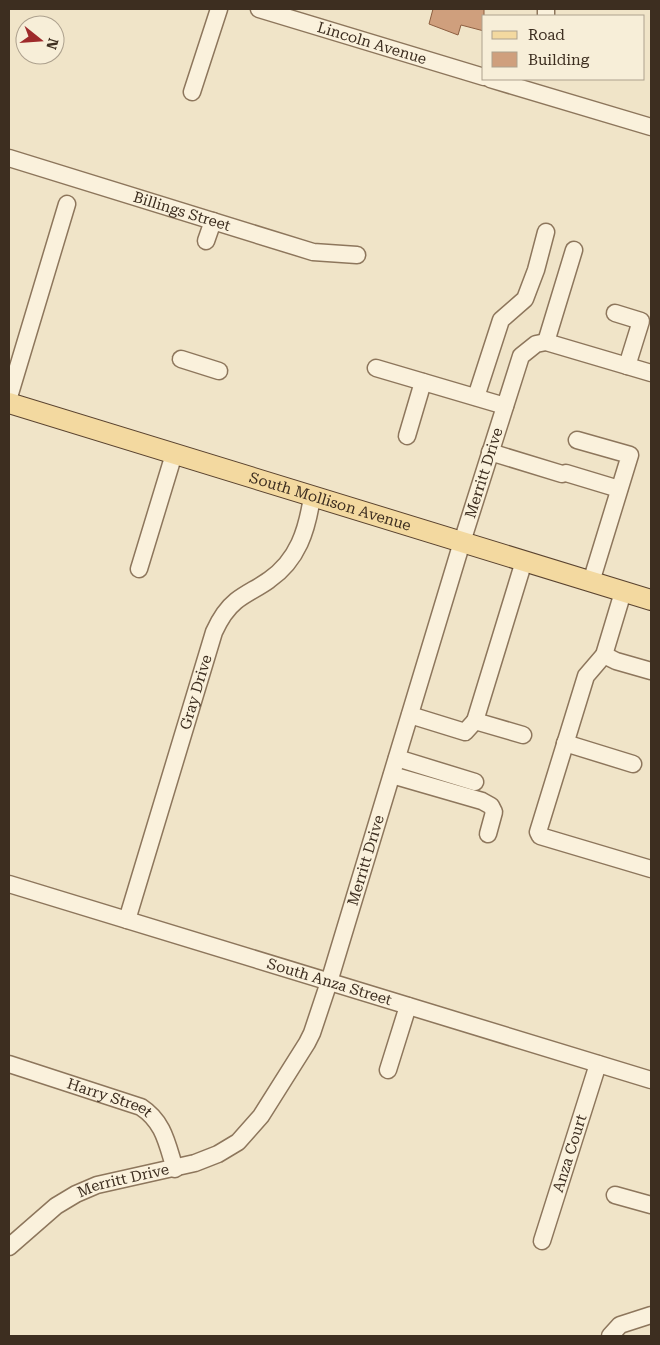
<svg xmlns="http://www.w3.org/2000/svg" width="660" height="1345" font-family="'Roboto Serif',serif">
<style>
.building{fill:#cf9f7d;stroke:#8d5f41}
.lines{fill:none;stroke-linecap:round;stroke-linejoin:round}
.minor-casing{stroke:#8d765c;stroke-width:19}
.major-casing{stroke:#5b4430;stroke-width:22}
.minor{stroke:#faf1dc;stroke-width:16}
.major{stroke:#f3d9a0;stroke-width:20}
.labels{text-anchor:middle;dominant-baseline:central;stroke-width:4;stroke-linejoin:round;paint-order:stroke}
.street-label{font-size:15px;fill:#3d2e20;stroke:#f7eed8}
</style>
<rect width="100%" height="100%" fill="#f0e4c8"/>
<path class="building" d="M 433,9 L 484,9 L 484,31 L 461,25 L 458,35 L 429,24 Z"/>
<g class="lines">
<g class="minor-casing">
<g id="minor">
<path id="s1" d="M 259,9 L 484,77"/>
<path d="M 546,16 L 546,9"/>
<path d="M 490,79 L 651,127"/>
<path d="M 192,92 L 219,9"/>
<path id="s2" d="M 9,158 L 313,252 L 357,255"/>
<path d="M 206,241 L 213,221"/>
<path d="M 615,313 L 641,321 L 627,366"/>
<path d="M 546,342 L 574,250"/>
<path d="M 181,359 L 219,371"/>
<path d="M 376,368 L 505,406"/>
<path d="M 9,397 L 67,204"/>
<path d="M 476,397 L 501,320 L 525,299 L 536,270 L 546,232"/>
<path d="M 407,436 L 423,382"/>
<path d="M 577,440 L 630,455 L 591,582"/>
<path d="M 490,452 L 562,474"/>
<path d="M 566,473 L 619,489"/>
<path d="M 139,569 L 174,454"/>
<path d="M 623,592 L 604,655 L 586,676 L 538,832 L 540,836 L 651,869"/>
<path d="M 604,655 L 616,661 L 651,671"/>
<path d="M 410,715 L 465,732 L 475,721"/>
<path d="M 523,735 L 475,721 L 524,561"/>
<path d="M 565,743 L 633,764"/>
<path d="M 397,758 L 475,782"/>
<path d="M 392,775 L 482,801 L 491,806 L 494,812 L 488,834"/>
<path id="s3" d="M 9,884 L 651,1080"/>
<path id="s4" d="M 127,920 L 214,632 C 219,621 226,609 236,601 C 246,593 258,588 269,580 C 298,560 307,530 312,497"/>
<path id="s5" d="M 9,1064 L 141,1107 C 164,1122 167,1144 175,1169"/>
<path d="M 388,1070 L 408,1006"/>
<path d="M 615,1195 L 651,1205"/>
<path id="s6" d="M 542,1241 L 598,1064"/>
<path id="s7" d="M 9,1247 L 56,1206 L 76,1194 L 97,1185 L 195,1163 L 218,1154 L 238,1142 L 261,1116 L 307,1043 L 312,1033 L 329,982 L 462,542 L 521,356 L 536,344 L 546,342 L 651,373"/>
<path d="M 610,1336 L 620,1325 L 651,1315"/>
</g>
</g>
<g class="major-casing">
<g id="major">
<path id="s8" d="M 9,403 L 651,600"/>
</g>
</g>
<use href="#minor" class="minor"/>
<use href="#major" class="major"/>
</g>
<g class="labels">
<g class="street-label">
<text stroke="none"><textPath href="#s1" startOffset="118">Lincoln Avenue</textPath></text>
<text stroke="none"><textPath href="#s2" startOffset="181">Billings Street</textPath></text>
<text stroke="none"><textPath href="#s7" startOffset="975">Merritt Drive</textPath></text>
<text stroke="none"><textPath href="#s8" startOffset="336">South Mollison Avenue</textPath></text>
<text stroke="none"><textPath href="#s4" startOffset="238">Gray Drive</textPath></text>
<text stroke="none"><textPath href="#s7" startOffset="570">Merritt Drive</textPath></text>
<text stroke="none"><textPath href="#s3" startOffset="335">South Anza Street</textPath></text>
<text stroke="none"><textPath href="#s5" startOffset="106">Harry Street</textPath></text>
<text stroke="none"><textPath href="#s6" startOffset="92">Anza Court</textPath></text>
<text stroke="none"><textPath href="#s7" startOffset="135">Merritt Drive</textPath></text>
</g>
</g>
<rect width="660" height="1345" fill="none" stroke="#3d2e20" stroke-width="20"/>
<rect x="482" y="15" width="162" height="65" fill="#f7eed8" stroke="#ada18e"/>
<rect x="492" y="31" width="25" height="8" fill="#f3d9a0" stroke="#ada18e"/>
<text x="528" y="40" font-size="15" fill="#3d2e20">Road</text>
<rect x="492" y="52" width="25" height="15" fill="#cf9f7d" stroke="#ada18e"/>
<text x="528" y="65" font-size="15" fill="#3d2e20">Building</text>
<g transform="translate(40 40) rotate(107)"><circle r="24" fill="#f7eed8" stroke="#ada18e"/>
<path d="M0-4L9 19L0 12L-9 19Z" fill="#9e2a2b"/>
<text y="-8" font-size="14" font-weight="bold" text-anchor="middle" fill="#3d2e20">N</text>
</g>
</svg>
